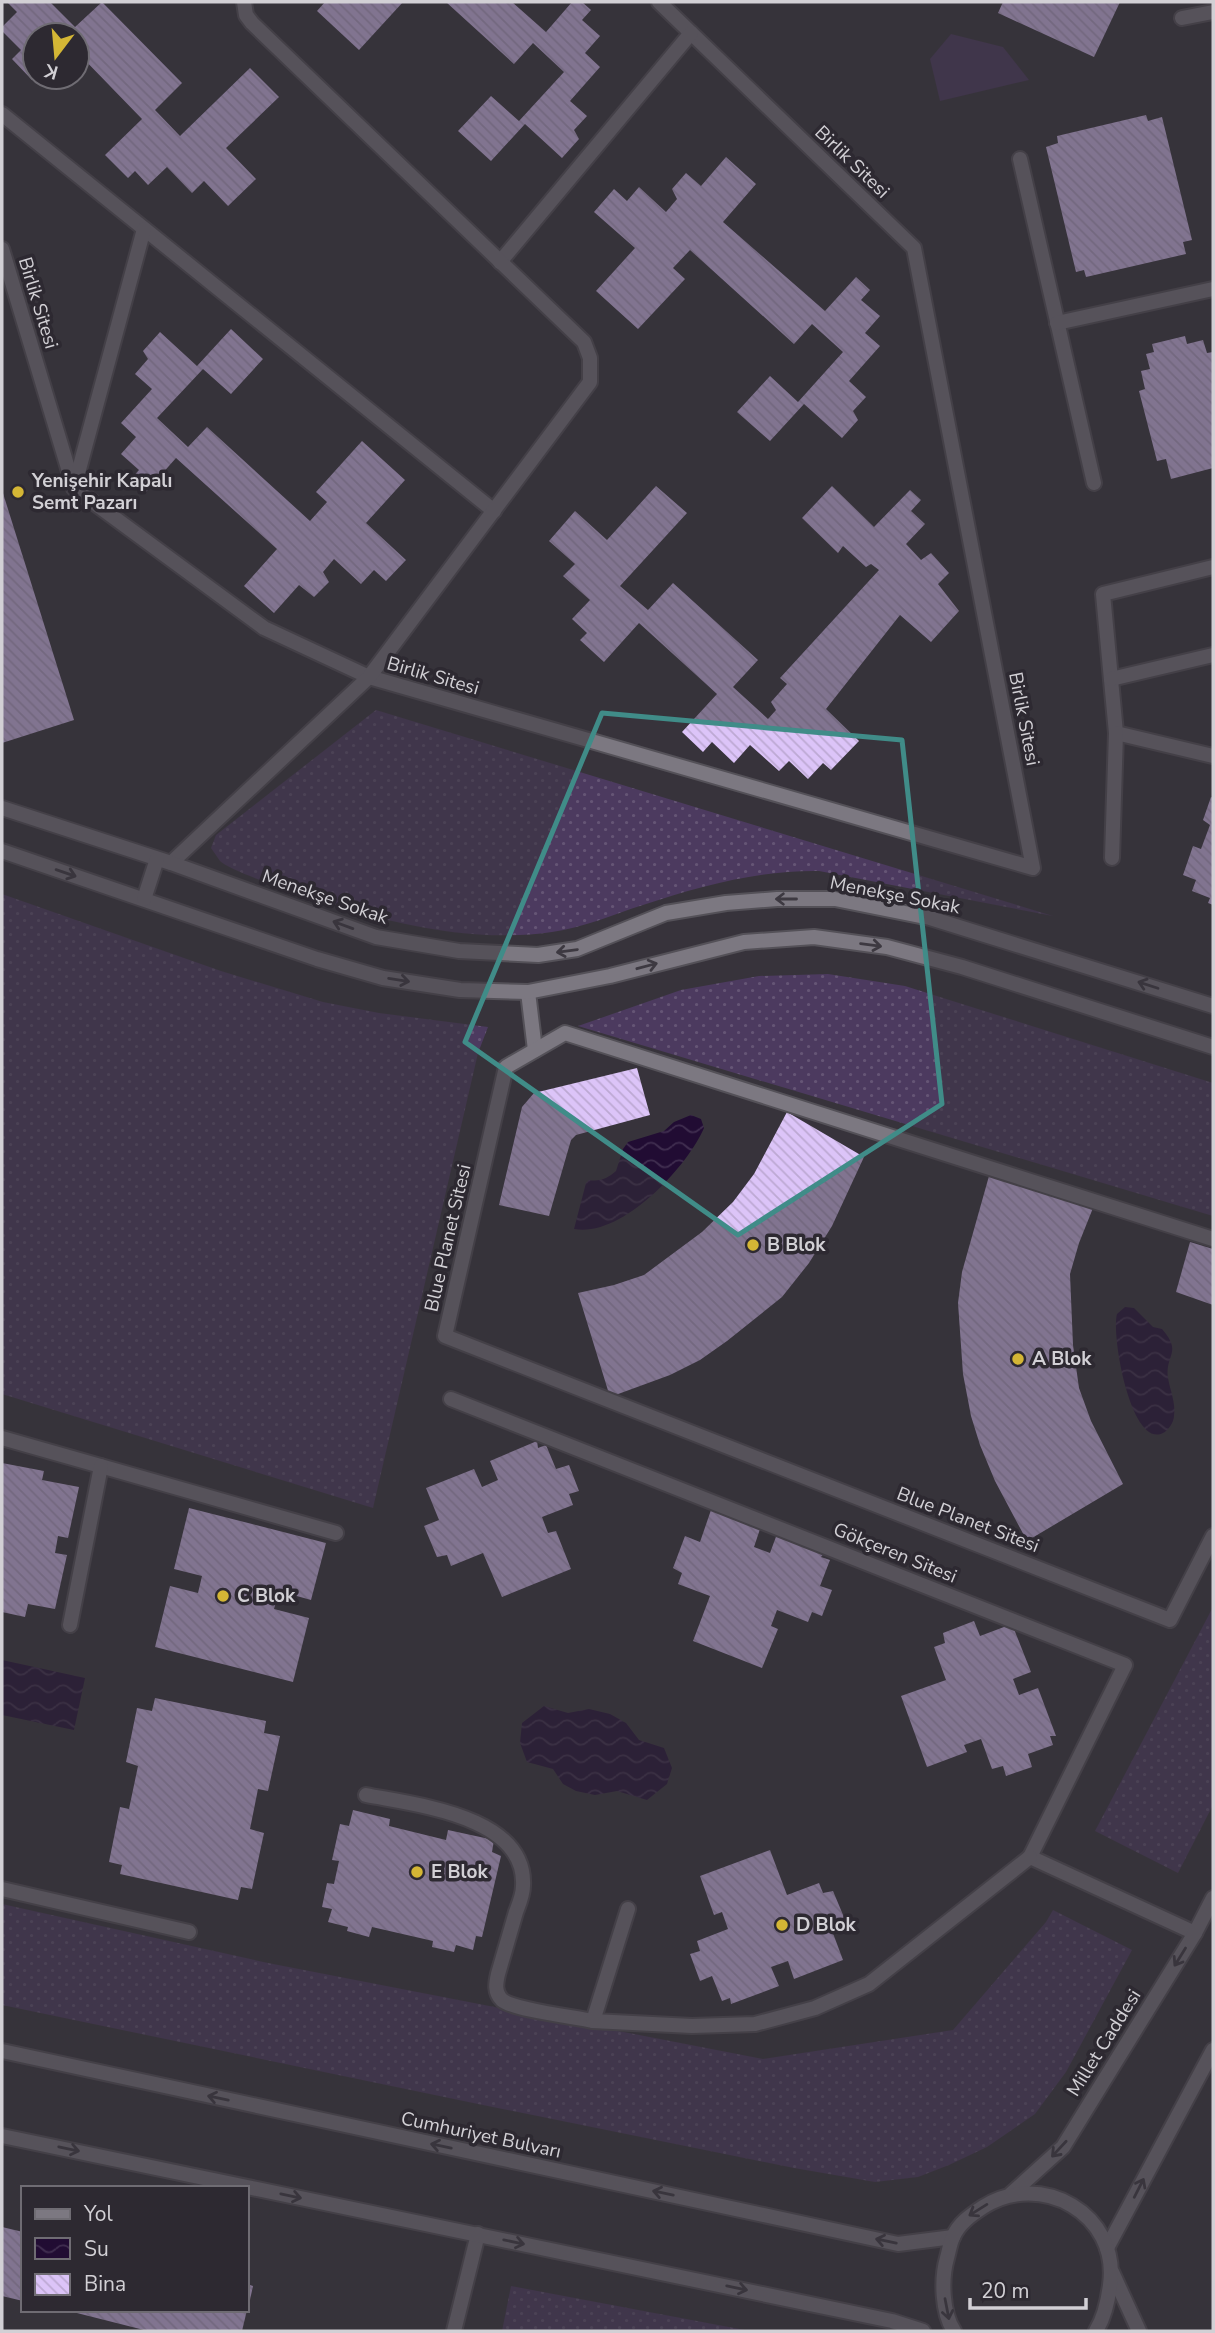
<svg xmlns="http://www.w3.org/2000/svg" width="1215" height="2333" font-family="'Nunito Sans',sans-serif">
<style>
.grass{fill:url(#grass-dots)}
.park{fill:#4c3a5f}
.water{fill:url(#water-waves)}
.building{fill:url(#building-back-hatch)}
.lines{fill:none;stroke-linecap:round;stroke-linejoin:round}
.service-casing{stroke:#545158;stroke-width:18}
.minor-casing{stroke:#545158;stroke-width:18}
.tertiary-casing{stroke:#545158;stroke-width:18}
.service{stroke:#7c7881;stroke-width:14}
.minor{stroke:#7c7881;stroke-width:14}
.tertiary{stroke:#7c7881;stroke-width:14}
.oneway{stroke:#3d3941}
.marked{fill:none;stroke:#408c88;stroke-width:5;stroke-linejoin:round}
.poi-dot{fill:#d4b635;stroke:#2d2931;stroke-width:2.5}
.labels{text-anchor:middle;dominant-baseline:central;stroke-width:7;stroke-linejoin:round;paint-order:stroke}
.street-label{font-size:19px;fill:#d2d0d5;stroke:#2d2931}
.poi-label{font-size:19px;font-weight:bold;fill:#d2d0d5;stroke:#2d2931;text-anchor:start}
</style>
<defs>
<pattern id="grass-dots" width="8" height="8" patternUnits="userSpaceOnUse" patternTransform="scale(1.75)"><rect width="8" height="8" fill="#4c3a5f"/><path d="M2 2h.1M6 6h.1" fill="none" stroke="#655575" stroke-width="1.8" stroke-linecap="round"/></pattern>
<pattern id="water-waves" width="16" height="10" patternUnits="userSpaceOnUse" patternTransform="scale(1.75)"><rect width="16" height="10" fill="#210c33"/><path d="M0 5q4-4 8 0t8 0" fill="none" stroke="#402e50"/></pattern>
<pattern id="building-back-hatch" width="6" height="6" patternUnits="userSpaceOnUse" patternTransform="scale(1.75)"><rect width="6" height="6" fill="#dcc4f8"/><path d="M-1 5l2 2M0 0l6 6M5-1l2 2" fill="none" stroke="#bda9d3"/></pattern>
</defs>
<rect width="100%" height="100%" fill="#37333b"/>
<g class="grass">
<path d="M 376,710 L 1053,916 L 819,871 C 759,870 700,886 643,905 C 614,914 583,928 552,932 C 469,944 386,922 308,897 C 291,891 230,871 220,861 C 217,857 214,852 211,848 L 216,835 Z"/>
<path d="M 2,894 L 221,971 L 323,1002 L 379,1013 L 488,1027 L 478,1053 L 373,1508 L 2,1394 Z"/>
<path d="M 828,974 L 905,986 L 1213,1083 L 1213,1216 L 578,1026 L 681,990 L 759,976 Z"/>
<path d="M 1213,1607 L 1213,1805 L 1178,1873 L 1095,1831 Z"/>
<path d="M 2,1904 L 268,1963 L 763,2059 L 953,2030 L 1046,1922 L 1053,1910 L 1132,1950 L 1066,2072 L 1035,2114 L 987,2147 L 949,2165 L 918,2177 L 875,2182 L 794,2168 L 478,2104 L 2,2005 Z"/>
<path d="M 511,2286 L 750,2331 L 502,2331 Z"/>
</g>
<path class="park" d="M 951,34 L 1003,47 L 1029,80 L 940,101 L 930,59 Z"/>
<g class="water">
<path d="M 691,1115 L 701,1119 L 704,1128 C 687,1167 622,1238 574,1229 L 586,1183 L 589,1180 C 600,1182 608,1178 616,1171 L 623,1149 L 628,1142 L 664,1131 L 674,1122 Z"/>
<path d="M 1125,1307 L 1134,1308 L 1153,1327 L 1162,1329 C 1183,1353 1165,1354 1168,1378 C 1170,1390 1176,1403 1174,1416 C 1174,1422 1168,1431 1163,1433 C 1131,1449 1111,1335 1117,1314 Z"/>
<path d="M 2,1660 L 85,1678 L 74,1730 L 2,1715 Z"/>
<path d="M 544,1706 L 568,1713 L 589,1709 L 610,1714 L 626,1723 L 639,1740 L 664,1748 L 672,1768 L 667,1784 L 647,1800 L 617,1791 L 595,1795 L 576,1791 L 563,1784 L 553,1769 L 527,1762 L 520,1743 L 522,1723 Z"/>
</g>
<g class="building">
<path d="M 7,2 L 50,2 L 75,27 L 102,2 L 182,83 L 155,110 L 180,136 L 250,68 L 279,97 L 226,148 L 256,179 L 228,206 L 204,181 L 192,193 L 167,167 L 148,185 L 135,171 L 128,178 L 105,155 L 142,119 L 77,52 L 77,35 L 35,35 L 35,77 L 32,80 L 12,59 L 21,50 L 2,31 L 2,27 L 17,12 Z"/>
<path d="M 325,2 L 403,2 L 359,50 L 317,11 Z"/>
<path d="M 446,2 L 512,2 L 546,32 L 572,2 L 582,2 L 591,10 L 582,20 L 600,36 L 585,53 L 600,67 L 570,101 L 587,116 L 574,130 L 579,139 L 562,158 L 525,124 L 491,161 L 458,131 L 491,96 L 519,121 L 564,72 L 533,43 L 514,64 Z"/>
<path d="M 1003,2 L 1120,2 L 1094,57 L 998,13 Z"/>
<path d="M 1146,115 L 1148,121 L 1162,117 L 1192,240 L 1183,242 L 1186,254 L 1086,277 L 1084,270 L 1076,272 L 1046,147 L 1058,143 L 1057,136 Z"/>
<path d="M 726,157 L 756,184 L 723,222 L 825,311 L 856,277 L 870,290 L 861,300 L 880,316 L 865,333 L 880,346 L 849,381 L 866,397 L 853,411 L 858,420 L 842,438 L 804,404 L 770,441 L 737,412 L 770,376 L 798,402 L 843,352 L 812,324 L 794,344 L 690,250 L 673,268 L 685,279 L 638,329 L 596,291 L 635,248 L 594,212 L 614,189 L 627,201 L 639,187 L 666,212 L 677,199 L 672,189 L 686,173 L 701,186 Z"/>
<path d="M 231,329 L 263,359 L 231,394 L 203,369 L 157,418 L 188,447 L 207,427 L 310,521 L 327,502 L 316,492 L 362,441 L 405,480 L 366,523 L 406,560 L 386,581 L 374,570 L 361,584 L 334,559 L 323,572 L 329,582 L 314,597 L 299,585 L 274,613 L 244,586 L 277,549 L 176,458 L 145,493 L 130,480 L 139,470 L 121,454 L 136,437 L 121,423 L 152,389 L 135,374 L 148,359 L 143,351 L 160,332 L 197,366 Z"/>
<path d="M 1185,336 L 1187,344 L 1203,340 L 1207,353 L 1213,352 L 1213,468 L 1171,479 L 1166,459 L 1157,461 L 1139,391 L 1145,389 L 1141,371 L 1150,369 L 1146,354 L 1154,352 L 1152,344 Z"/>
<path d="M 656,486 L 687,513 L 620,586 L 648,610 L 673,583 L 758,660 L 733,687 L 768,719 L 776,710 L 771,702 L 787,684 L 780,678 L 879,570 L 871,564 L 866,567 L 843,546 L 838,553 L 802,518 L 832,486 L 874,527 L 910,490 L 921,500 L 911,511 L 925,524 L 906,544 L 921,560 L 931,553 L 949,573 L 938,584 L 959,611 L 931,642 L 900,615 L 826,709 L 859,741 L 831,770 L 823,763 L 808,779 L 789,761 L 779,771 L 750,745 L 734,763 L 712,742 L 703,752 L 682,732 L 717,694 L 639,623 L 604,662 L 580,640 L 587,633 L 572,619 L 590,600 L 563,576 L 575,564 L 549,541 L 575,511 L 607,540 Z"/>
<path d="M 2,490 L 74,720 L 2,743 Z"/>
<path d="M 1211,797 L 1213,798 L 1213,905 L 1208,903 L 1210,898 L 1192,891 L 1196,880 L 1183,875 L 1193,846 L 1201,849 L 1210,825 L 1203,820 Z"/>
<path d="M 637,1068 L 650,1115 L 576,1135 L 571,1140 L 549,1216 L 499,1205 L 522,1107 L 534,1093 Z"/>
<path d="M 787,1112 L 864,1157 L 832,1226 L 809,1263 L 782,1297 L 727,1341 L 700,1360 L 670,1375 L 610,1397 L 578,1293 L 614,1285 L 644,1275 L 702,1232 L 733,1202 L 754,1174 Z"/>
<path d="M 989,1176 L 1093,1208 L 1079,1243 L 1070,1274 L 1073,1345 L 1079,1388 L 1091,1421 L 1123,1484 L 1027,1541 L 995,1481 L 980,1445 L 971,1416 L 963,1374 L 958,1303 L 962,1272 Z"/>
<path d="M 1190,1242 L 1213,1249 L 1213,1305 L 1176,1292 Z"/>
<path d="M 537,1441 L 538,1448 L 546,1445 L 556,1469 L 569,1465 L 579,1491 L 569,1494 L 573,1505 L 542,1517 L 548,1533 L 556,1531 L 571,1569 L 502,1597 L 483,1553 L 451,1566 L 447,1555 L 437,1557 L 424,1526 L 439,1520 L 426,1488 L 474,1469 L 482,1487 L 498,1480 L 490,1461 Z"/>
<path d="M 2,1463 L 44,1471 L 42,1480 L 79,1487 L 68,1538 L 58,1536 L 55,1553 L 67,1555 L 55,1609 L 28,1604 L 25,1617 L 2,1612 Z"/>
<path d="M 189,1508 L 326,1543 L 311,1600 L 279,1591 L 274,1609 L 309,1618 L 293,1682 L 155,1647 L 170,1586 L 198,1593 L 202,1576 L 174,1569 Z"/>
<path d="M 711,1510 L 760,1529 L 754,1547 L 770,1553 L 777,1534 L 825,1552 L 821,1557 L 830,1560 L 820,1586 L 832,1590 L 822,1616 L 812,1612 L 808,1622 L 777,1610 L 771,1626 L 778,1629 L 762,1668 L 693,1641 L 710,1596 L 678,1584 L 682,1573 L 673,1568 L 685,1536 L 700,1542 Z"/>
<path d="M 974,1621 L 980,1636 L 1012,1624 L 1031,1672 L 1013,1679 L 1019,1695 L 1038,1688 L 1056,1736 L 1050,1736 L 1053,1745 L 1028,1754 L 1032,1767 L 1006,1776 L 1003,1766 L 992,1769 L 981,1739 L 964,1745 L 967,1752 L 927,1767 L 901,1696 L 946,1680 L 934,1647 L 945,1643 L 943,1633 Z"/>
<path d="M 155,1698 L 266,1721 L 264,1733 L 280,1736 L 268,1791 L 258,1789 L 250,1829 L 264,1833 L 252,1889 L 241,1887 L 238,1900 L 120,1874 L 122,1865 L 109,1862 L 120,1807 L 129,1809 L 138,1766 L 126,1762 L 137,1708 L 152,1711 Z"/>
<path d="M 353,1810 L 390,1819 L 389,1826 L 446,1840 L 448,1830 L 494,1840 L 492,1852 L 501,1856 L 482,1937 L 476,1936 L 473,1950 L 456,1945 L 454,1952 L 432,1947 L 433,1941 L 372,1927 L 369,1937 L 347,1931 L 348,1927 L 328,1922 L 332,1909 L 322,1907 L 327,1883 L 334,1884 L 339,1861 L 332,1860 L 340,1824 L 349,1826 Z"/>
<path d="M 770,1850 L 787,1895 L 819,1883 L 823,1893 L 833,1891 L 846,1922 L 831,1928 L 843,1960 L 794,1979 L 788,1961 L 771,1967 L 779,1986 L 731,2004 L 730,1998 L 722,2001 L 712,1976 L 700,1981 L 690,1954 L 700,1951 L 697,1941 L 728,1929 L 722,1912 L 714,1915 L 700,1876 Z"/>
<path d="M 2,2227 L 23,2232 L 23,2301 L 2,2296 Z"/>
<path d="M 247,2284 L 253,2286 L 248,2309 L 247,2309 Z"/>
<path d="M 65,2310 L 247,2310 L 242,2331 L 148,2331 Z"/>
</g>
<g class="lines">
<g class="service-casing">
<g id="service">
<path d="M 1182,18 L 1213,12"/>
<path d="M 2,114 L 494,511"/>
<path d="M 1020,159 L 1094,483"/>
<path d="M 2,249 L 74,488 L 264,628 L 369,677 L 1033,868 L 914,248 L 659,2"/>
<path d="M 500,262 L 691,33"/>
<path d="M 1057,323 L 1213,289"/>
<path d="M 74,488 L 144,229"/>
<path d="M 1213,567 L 1103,594 L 1116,733 L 1213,756"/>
<path d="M 1111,679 L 1213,655"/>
<path d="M 1112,858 L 1116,733"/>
<path d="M 171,863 L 369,677 L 590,382 L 590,358 L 584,342 L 252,23 L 246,15 L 244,2"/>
<path d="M 528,992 L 535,1050"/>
<path d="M 1213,1239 L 565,1033 L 506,1067 L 445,1336 L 1170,1620 L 1213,1536"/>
<path d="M 451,1399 L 1125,1665 L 1030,1857 L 1195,1933"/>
<path d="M 2,1438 L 336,1533"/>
<path d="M 70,1625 L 101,1466"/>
<path d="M 366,1795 C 416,1805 527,1816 523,1886 C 523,1895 519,1904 516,1912 C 510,1933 504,1953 498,1974 C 496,1983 494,1992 502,2000 C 514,2010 575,2017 593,2021"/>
<path d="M 2,1889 L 189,1932"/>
<path d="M 628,1909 L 593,2021 L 692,2026 L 755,2024 L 815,2008 L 869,1984 L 1030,1857"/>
<path d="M 454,2331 L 478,2234"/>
</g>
</g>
<g class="minor-casing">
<g id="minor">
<path d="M 2,808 L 171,863 L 376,937 L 459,951 L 538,955 L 577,949 L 666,913 L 726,903 L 777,899 L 835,899 L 930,918 L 1213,1006"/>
<path d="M 2,851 L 317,959 L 383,978 L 460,990 L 528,992 L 610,976 L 744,942 L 814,937 L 887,947 L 962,967 L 1213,1047"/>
<path d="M 144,899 L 157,859"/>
<path d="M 1112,2272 L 1139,2331"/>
</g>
</g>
<g class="tertiary-casing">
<g id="tertiary">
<path d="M 2,2051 L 898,2244 L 953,2237"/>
<path d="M 2,2136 L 892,2321 L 923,2331"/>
<path d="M 1011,2194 L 1063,2147 L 1195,1933 L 1213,1898"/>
<path d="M 1107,2248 L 1213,2050"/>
<path d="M 954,2331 C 942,2313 941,2279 947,2258 C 949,2251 950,2243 953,2237 C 959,2223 971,2215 983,2207 C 1041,2170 1120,2214 1110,2285 C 1108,2301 1104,2318 1096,2331"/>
</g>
</g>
<use href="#service" class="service"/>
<use href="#minor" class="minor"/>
<use href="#tertiary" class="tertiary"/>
</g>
<defs><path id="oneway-shaft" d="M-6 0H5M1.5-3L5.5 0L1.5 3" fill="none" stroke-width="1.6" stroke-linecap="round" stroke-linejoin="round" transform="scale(1.75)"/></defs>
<g class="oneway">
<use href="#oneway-shaft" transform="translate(66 873) rotate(19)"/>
<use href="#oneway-shaft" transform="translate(786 899) rotate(180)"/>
<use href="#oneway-shaft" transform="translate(343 925) rotate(-160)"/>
<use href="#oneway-shaft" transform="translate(871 945) rotate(7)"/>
<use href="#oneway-shaft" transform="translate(567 951) rotate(172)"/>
<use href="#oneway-shaft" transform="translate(647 966) rotate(-15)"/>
<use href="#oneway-shaft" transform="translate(399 980) rotate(9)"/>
<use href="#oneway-shaft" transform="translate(1148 985) rotate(-162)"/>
<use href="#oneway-shaft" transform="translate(1180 1957) rotate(122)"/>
<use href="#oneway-shaft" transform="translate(218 2098) rotate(-168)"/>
<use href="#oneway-shaft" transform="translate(441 2146) rotate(-168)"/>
<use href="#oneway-shaft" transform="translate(69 2149) rotate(12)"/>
<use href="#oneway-shaft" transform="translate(1059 2149) rotate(133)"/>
<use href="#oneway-shaft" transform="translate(1139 2188) rotate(-63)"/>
<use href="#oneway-shaft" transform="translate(663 2193) rotate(-168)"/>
<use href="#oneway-shaft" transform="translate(291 2196) rotate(12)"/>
<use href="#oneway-shaft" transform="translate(978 2210) rotate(148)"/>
<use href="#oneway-shaft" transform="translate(886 2241) rotate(-168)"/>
<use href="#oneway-shaft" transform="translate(514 2242) rotate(12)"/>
<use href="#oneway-shaft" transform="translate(737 2288) rotate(12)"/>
<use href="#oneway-shaft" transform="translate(947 2309) rotate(79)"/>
</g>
<path d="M0 0H1215V2333H0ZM 602,713 L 902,740 L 942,1104 L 738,1235 L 465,1042 Z" fill="#37333b" fill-opacity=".55" fill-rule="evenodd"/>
<path class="marked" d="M 602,713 L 902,740 L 942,1104 L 738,1235 L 465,1042 Z"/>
<g class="poi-dot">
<circle cx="18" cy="492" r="7"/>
<circle cx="753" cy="1245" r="7"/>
<circle cx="1018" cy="1359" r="7"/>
<circle cx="223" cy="1596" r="7"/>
<circle cx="417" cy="1872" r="7"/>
<circle cx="782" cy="1925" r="7"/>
</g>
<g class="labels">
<g class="street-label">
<text transform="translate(852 162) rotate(44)">Birlik Sitesi</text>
<text transform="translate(38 303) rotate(73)">Birlik Sitesi</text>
<text transform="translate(433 676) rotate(16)">Birlik Sitesi</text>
<text transform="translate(1024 719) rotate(79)">Birlik Sitesi</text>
<text transform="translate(895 895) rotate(11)">Menekşe Sokak</text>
<text transform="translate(325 897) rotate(19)">Menekşe Sokak</text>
<text transform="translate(448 1238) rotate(-77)">Blue Planet Sitesi</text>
<text transform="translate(968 1520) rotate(21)">Blue Planet Sitesi</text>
<text transform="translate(895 1553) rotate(22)">Gökçeren Sitesi</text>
<text transform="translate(1104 2043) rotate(-58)">Millet Caddesi</text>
<text transform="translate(481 2135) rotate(12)">Cumhuriyet Bulvarı</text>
</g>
<g class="poi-label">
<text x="32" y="481">Yenişehir Kapalı<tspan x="32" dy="22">Semt Pazarı</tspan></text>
<text x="767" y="1245">B Blok</text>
<text x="1032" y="1359">A Blok</text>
<text x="237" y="1596">C Blok</text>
<text x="431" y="1872">E Blok</text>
<text x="796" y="1925">D Blok</text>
</g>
</g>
<rect width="1215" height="2333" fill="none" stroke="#d2d0d5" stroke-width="7"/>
<rect x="21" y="2186" width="228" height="126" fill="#2d2931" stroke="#6f6c73" stroke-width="2"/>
<rect x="35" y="2209" width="35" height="10" fill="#7c7881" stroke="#6f6c73" stroke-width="2"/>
<text x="84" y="2221" font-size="21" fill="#d2d0d5">Yol</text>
<rect x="35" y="2238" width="35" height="21" fill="url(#water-waves)" stroke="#6f6c73" stroke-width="2"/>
<text x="84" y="2256" font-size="21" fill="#d2d0d5">Su</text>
<rect x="35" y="2274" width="35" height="21" fill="url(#building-back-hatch)" stroke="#6f6c73" stroke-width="2"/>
<text x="84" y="2291" font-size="21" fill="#d2d0d5">Bina</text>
<g transform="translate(56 56) rotate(196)"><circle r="33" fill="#2d2931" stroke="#6f6c73" stroke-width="2"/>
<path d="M0-5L12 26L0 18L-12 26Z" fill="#d4b635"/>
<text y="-10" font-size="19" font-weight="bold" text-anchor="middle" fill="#d2d0d5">K</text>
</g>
<path d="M970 2298v10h116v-10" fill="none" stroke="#d2d0d5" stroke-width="3.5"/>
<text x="981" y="2298" font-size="21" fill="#d2d0d5" stroke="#2d2931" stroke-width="5" paint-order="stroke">20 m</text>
</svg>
